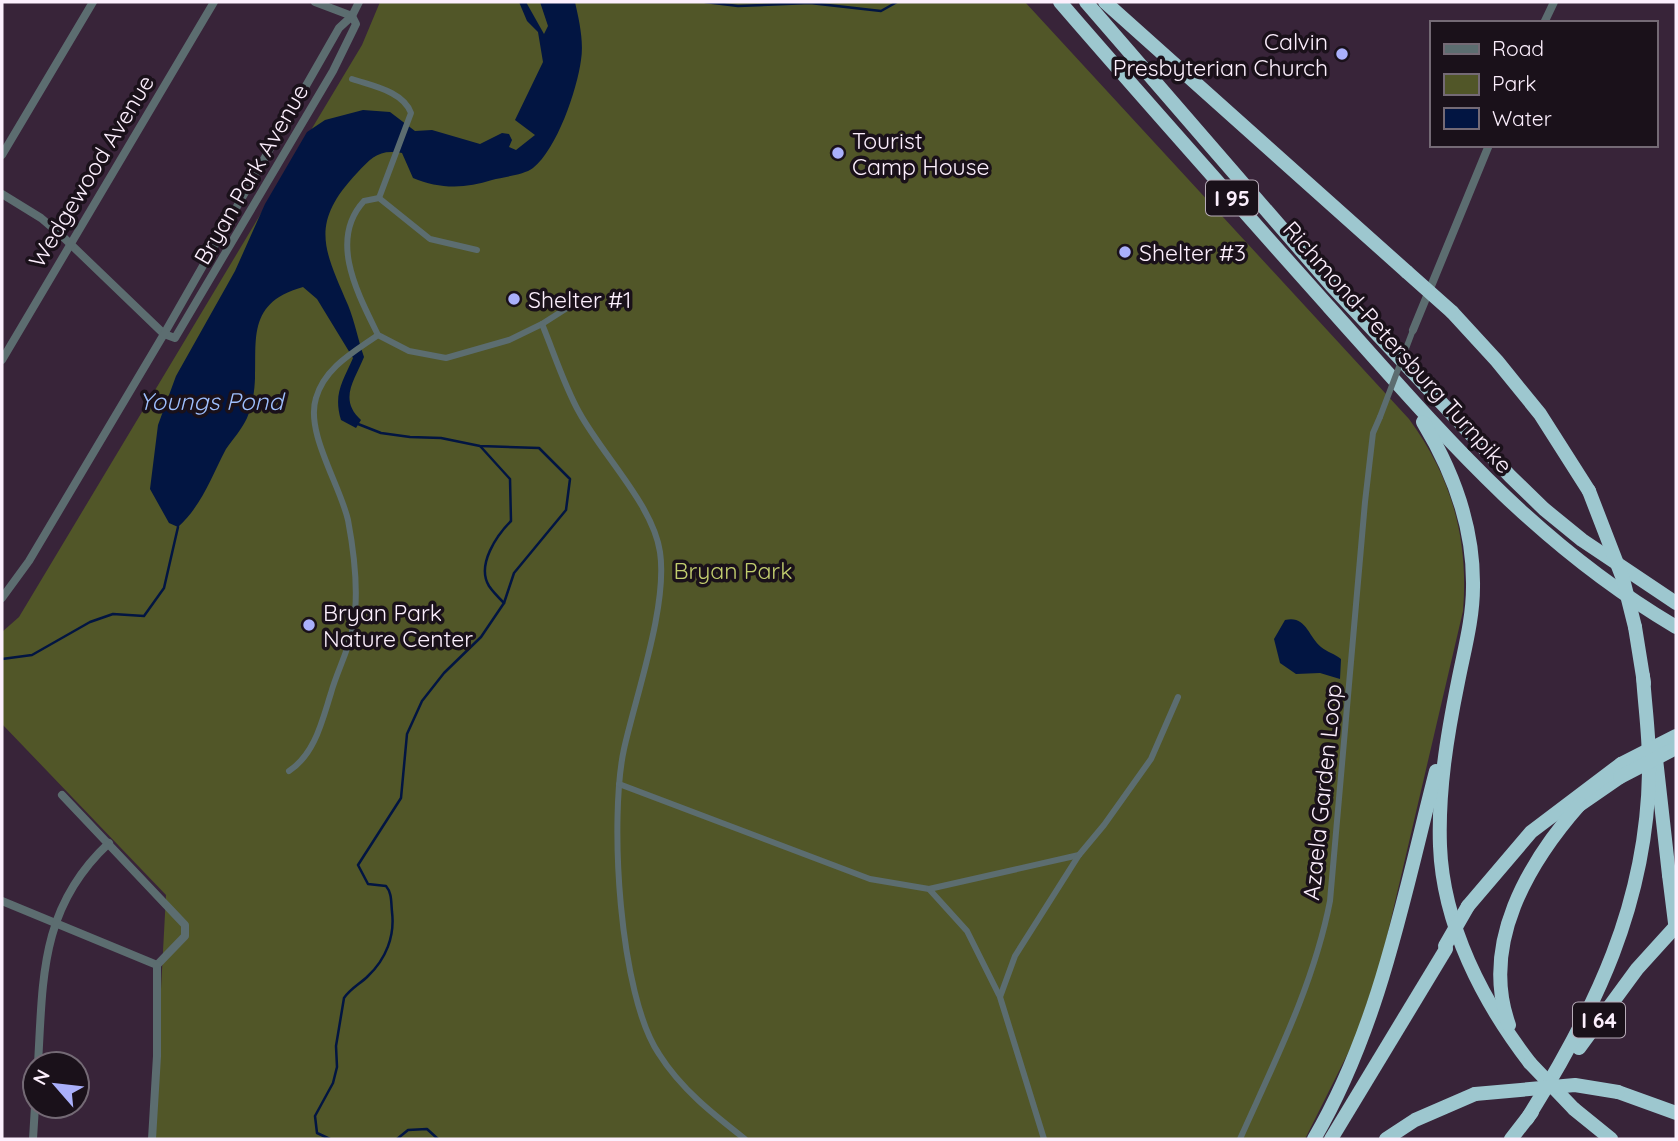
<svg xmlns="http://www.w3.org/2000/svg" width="1678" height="1141" font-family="Quicksand,sans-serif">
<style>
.green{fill:#515628}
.water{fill:#021542}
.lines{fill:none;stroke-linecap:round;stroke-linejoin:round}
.stream{stroke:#021542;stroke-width:2.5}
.pedestrian{stroke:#5c6d70;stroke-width:6}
.minor{stroke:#5c6d70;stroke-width:8}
.motorway{stroke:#9dc7cf;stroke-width:14}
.pedestrian-bridge{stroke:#5c6d70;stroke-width:6}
.motorway-bridge{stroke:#9dc7cf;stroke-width:14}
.poi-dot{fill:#aab0fb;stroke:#1a111a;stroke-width:2.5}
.labels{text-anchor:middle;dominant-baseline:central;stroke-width:7;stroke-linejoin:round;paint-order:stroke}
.shield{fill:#1a111a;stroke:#b8acb9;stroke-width:2}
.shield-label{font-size:21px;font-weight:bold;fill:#fceffd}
.poi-label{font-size:23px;fill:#fceffd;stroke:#1a111a;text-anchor:start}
.street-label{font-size:23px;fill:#fceffd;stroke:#1a111a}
.park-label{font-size:23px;fill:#c2cd6e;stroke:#1a111a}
.water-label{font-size:24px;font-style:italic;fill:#9ebffd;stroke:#1a111a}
</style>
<rect width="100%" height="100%" fill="#382439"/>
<path class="green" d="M 380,2 L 1025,2 L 1409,419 C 1452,477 1469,540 1463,611 L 1381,962 L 1354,1041 L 1305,1139 L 153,1139 L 166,895 L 2,724 L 2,632 L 19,617 L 362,45 Z"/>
<g class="water">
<path d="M 519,2 L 526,2 L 544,34 L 548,26 L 540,2 L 575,2 C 579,20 584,41 581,60 C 577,90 557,149 533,168 C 524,175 503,177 492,180 C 465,189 439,189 413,178 L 402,153 C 379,149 372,157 357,173 C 309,224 324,249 348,305 C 355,322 358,340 364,357 C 355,380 338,399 361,420 L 356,428 L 341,420 C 333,394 343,381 353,358 L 317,299 L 303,287 C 229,307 270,366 247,418 C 242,429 233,439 226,449 C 211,477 203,504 178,527 L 169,523 L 150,489 L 158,425 L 176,376 L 235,271 L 265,204 L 307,132 L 325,120 L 363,110 L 390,112 L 415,131 L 432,130 L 480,144 L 502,133 L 509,134 L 512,140 L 509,147 L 516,150 L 535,135 L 515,120 L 543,62 L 538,32 L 527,21 Z"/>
<path d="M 1285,620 C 1306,615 1308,636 1321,647 C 1327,652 1335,654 1341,659 L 1340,679 L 1320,673 L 1296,674 L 1280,663 L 1274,639 Z"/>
</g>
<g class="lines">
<g class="stream">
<path d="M 705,2 L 738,6 L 810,3 L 881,11 L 897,2"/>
<path d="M 481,447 L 510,479 L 511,521 C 497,535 476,565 489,586 C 493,592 499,598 504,603"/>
<path d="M 2,659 L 32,655 L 90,622 L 113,614 L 144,616 L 164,588 L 178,527"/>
<path d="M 330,1139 L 317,1133 L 315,1116 L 333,1083 L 337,1067 L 336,1046 L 344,998 C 351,988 360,984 368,976 C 386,959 395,936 392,912 C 391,902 392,893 386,886 L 368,884 L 358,865 L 401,798 L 407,734 L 422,701 L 444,673 L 481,637 L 504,603 L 514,573 L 566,510 L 570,479 L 539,448 L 480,446 L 441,438 L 410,437 L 381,433 L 358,424"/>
<path d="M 397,1139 L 408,1130 L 427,1129 L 438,1139"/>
</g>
<g class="pedestrian">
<path d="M 352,79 C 372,86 403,91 411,113 L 379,198"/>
<path d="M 477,250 L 430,239 L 379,198 L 364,201 C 328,240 358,294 378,335 L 409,351 L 446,358 L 509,340 L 542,324 L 578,301"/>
<path d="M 542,324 C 554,353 564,385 579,412 C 603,456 653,505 660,552 C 668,605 636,695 624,749 C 609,818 619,995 659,1054 C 681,1089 713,1114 745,1139"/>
<path d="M 289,771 C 315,754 322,721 331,693 C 337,671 349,650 353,627 C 359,595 354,552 348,520 C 340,485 305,432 316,398 C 325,367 354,352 378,335"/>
<path d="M 619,784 L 870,879 L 929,889 L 967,931 L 999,995"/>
<path d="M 929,889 L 1079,855"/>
<path d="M 1044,1139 L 1000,997 L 1015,956 L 1079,855 L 1104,825 L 1151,759 L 1178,697"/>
<path d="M 1240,1139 C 1274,1063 1314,984 1330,901 L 1365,502 L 1373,433 L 1380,417"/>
</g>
<g class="minor">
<path d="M 315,2 L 352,16"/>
<path d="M 1544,23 L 1554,2"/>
<path d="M 2,155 L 93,2"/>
<path d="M 2,194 L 41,218 L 61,235 L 164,334 L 175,338 L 333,71 L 356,24 L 352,16"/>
<path d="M 1413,330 L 1489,145"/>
<path d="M 2,360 L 214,2"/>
<path d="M 2,598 L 29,561 L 164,334 L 339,28 L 352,16 L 359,2"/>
<path d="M 62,795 L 185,925 L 185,936 L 157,965"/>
<path d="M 2,901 L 157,965"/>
<path d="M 38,1064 C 43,978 40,907 109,843"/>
<path d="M 33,1139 L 35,1106"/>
<path d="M 152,1139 L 157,1056 L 157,965"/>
</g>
<g class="motorway">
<path d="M 1060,2 C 1148,104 1239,206 1329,307 C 1439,430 1532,542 1676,627"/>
<path d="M 1086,2 L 1331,285 L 1510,476 L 1544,509 L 1582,540 L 1676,603"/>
<path d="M 1105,2 L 1407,272"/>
<path d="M 1452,312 L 1497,361 L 1540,414 L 1589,491"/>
<path d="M 1423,422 C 1454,473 1474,527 1473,587 C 1473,619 1464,651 1458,682 C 1447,736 1438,791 1440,846 C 1443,925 1483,1002 1530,1063"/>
<path d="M 1635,627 L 1644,683"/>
<path d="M 1656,759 L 1669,875"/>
<path d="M 1578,806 L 1620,777"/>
<path d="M 1468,906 L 1531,832 L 1621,764"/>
<path d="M 1509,1025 C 1480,944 1528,863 1580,804"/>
<path d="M 1579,1048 L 1637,969 L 1676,926"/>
<path d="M 1618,1092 L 1676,1113"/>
<path d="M 1574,1109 L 1611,1139"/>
<path d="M 1527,1119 C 1595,1010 1647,904 1649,772 C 1650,740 1645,708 1643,676"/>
<path d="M 1314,1139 C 1380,1026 1404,895 1436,771"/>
<path d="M 1331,1139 L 1446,949"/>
<path d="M 1386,1139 L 1415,1120 L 1475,1094"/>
<path d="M 1511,1139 L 1532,1112"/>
</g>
<path class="pedestrian-bridge" d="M 1380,417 L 1413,330"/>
<g class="motorway-bridge">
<path d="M 1407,272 L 1452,312"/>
<path d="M 1589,491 L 1623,579 L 1635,627"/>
<path d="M 1621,764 L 1676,736"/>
<path d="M 1620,777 L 1676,748"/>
<path d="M 1669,875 L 1676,931"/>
<path d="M 1445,946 L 1468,906"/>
<path d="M 1530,1063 L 1574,1109"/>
<path d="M 1475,1094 L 1575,1085 L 1618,1092"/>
</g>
</g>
<g class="poi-dot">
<circle cx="1342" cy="54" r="7"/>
<circle cx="838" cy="153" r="7"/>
<circle cx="1125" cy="252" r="7"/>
<circle cx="514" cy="299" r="7"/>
<circle cx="309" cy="625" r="7"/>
</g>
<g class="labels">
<g class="shield">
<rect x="1206" y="180.5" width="52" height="35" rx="5"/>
<rect x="1573" y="1002.5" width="52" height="35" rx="5"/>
</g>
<g class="shield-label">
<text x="1232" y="198">I 95</text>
<text x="1599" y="1020">I 64</text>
</g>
<g class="poi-label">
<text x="1328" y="41" text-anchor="end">Calvin<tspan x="1328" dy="26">Presbyterian Church</tspan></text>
<text x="852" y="140">Tourist<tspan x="852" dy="26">Camp House</tspan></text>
<text x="1139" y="252">Shelter #3</text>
<text x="528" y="299">Shelter #1</text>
<text x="323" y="612">Bryan Park<tspan x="323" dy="26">Nature Center</tspan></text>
</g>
<g class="street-label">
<text transform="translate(91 171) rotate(-59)">Wedgewood Avenue</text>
<text transform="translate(251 174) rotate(-60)">Bryan Park Avenue</text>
<text transform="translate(1398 347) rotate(48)">Richmond-Petersburg Turnpike</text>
<text transform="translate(1322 792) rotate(-84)">Azaela Garden Loop</text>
</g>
<g class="park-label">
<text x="733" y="570">Bryan Park</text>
</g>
<g class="water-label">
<text x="211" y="401">Youngs Pond</text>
</g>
</g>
<rect width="1678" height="1141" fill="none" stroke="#fceffd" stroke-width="7"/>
<rect x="1430" y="21" width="228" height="126" fill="#1a111a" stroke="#746a75" stroke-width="2"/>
<rect x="1444" y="44" width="35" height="10" fill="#5c6d70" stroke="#746a75" stroke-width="2"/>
<text x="1492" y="56" font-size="21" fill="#fceffd">Road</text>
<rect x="1444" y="74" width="35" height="21" fill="#515628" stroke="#746a75" stroke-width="2"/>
<text x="1492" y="91" font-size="21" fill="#fceffd">Park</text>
<rect x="1444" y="108" width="35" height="21" fill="#021542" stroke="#746a75" stroke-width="2"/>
<text x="1492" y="126" font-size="21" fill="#fceffd">Water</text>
<g transform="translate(56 1085) rotate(298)"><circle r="33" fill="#1a111a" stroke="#746a75" stroke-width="2"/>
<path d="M0-5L12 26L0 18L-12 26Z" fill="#aab0fb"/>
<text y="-10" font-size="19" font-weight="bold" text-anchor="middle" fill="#fceffd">N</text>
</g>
</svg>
